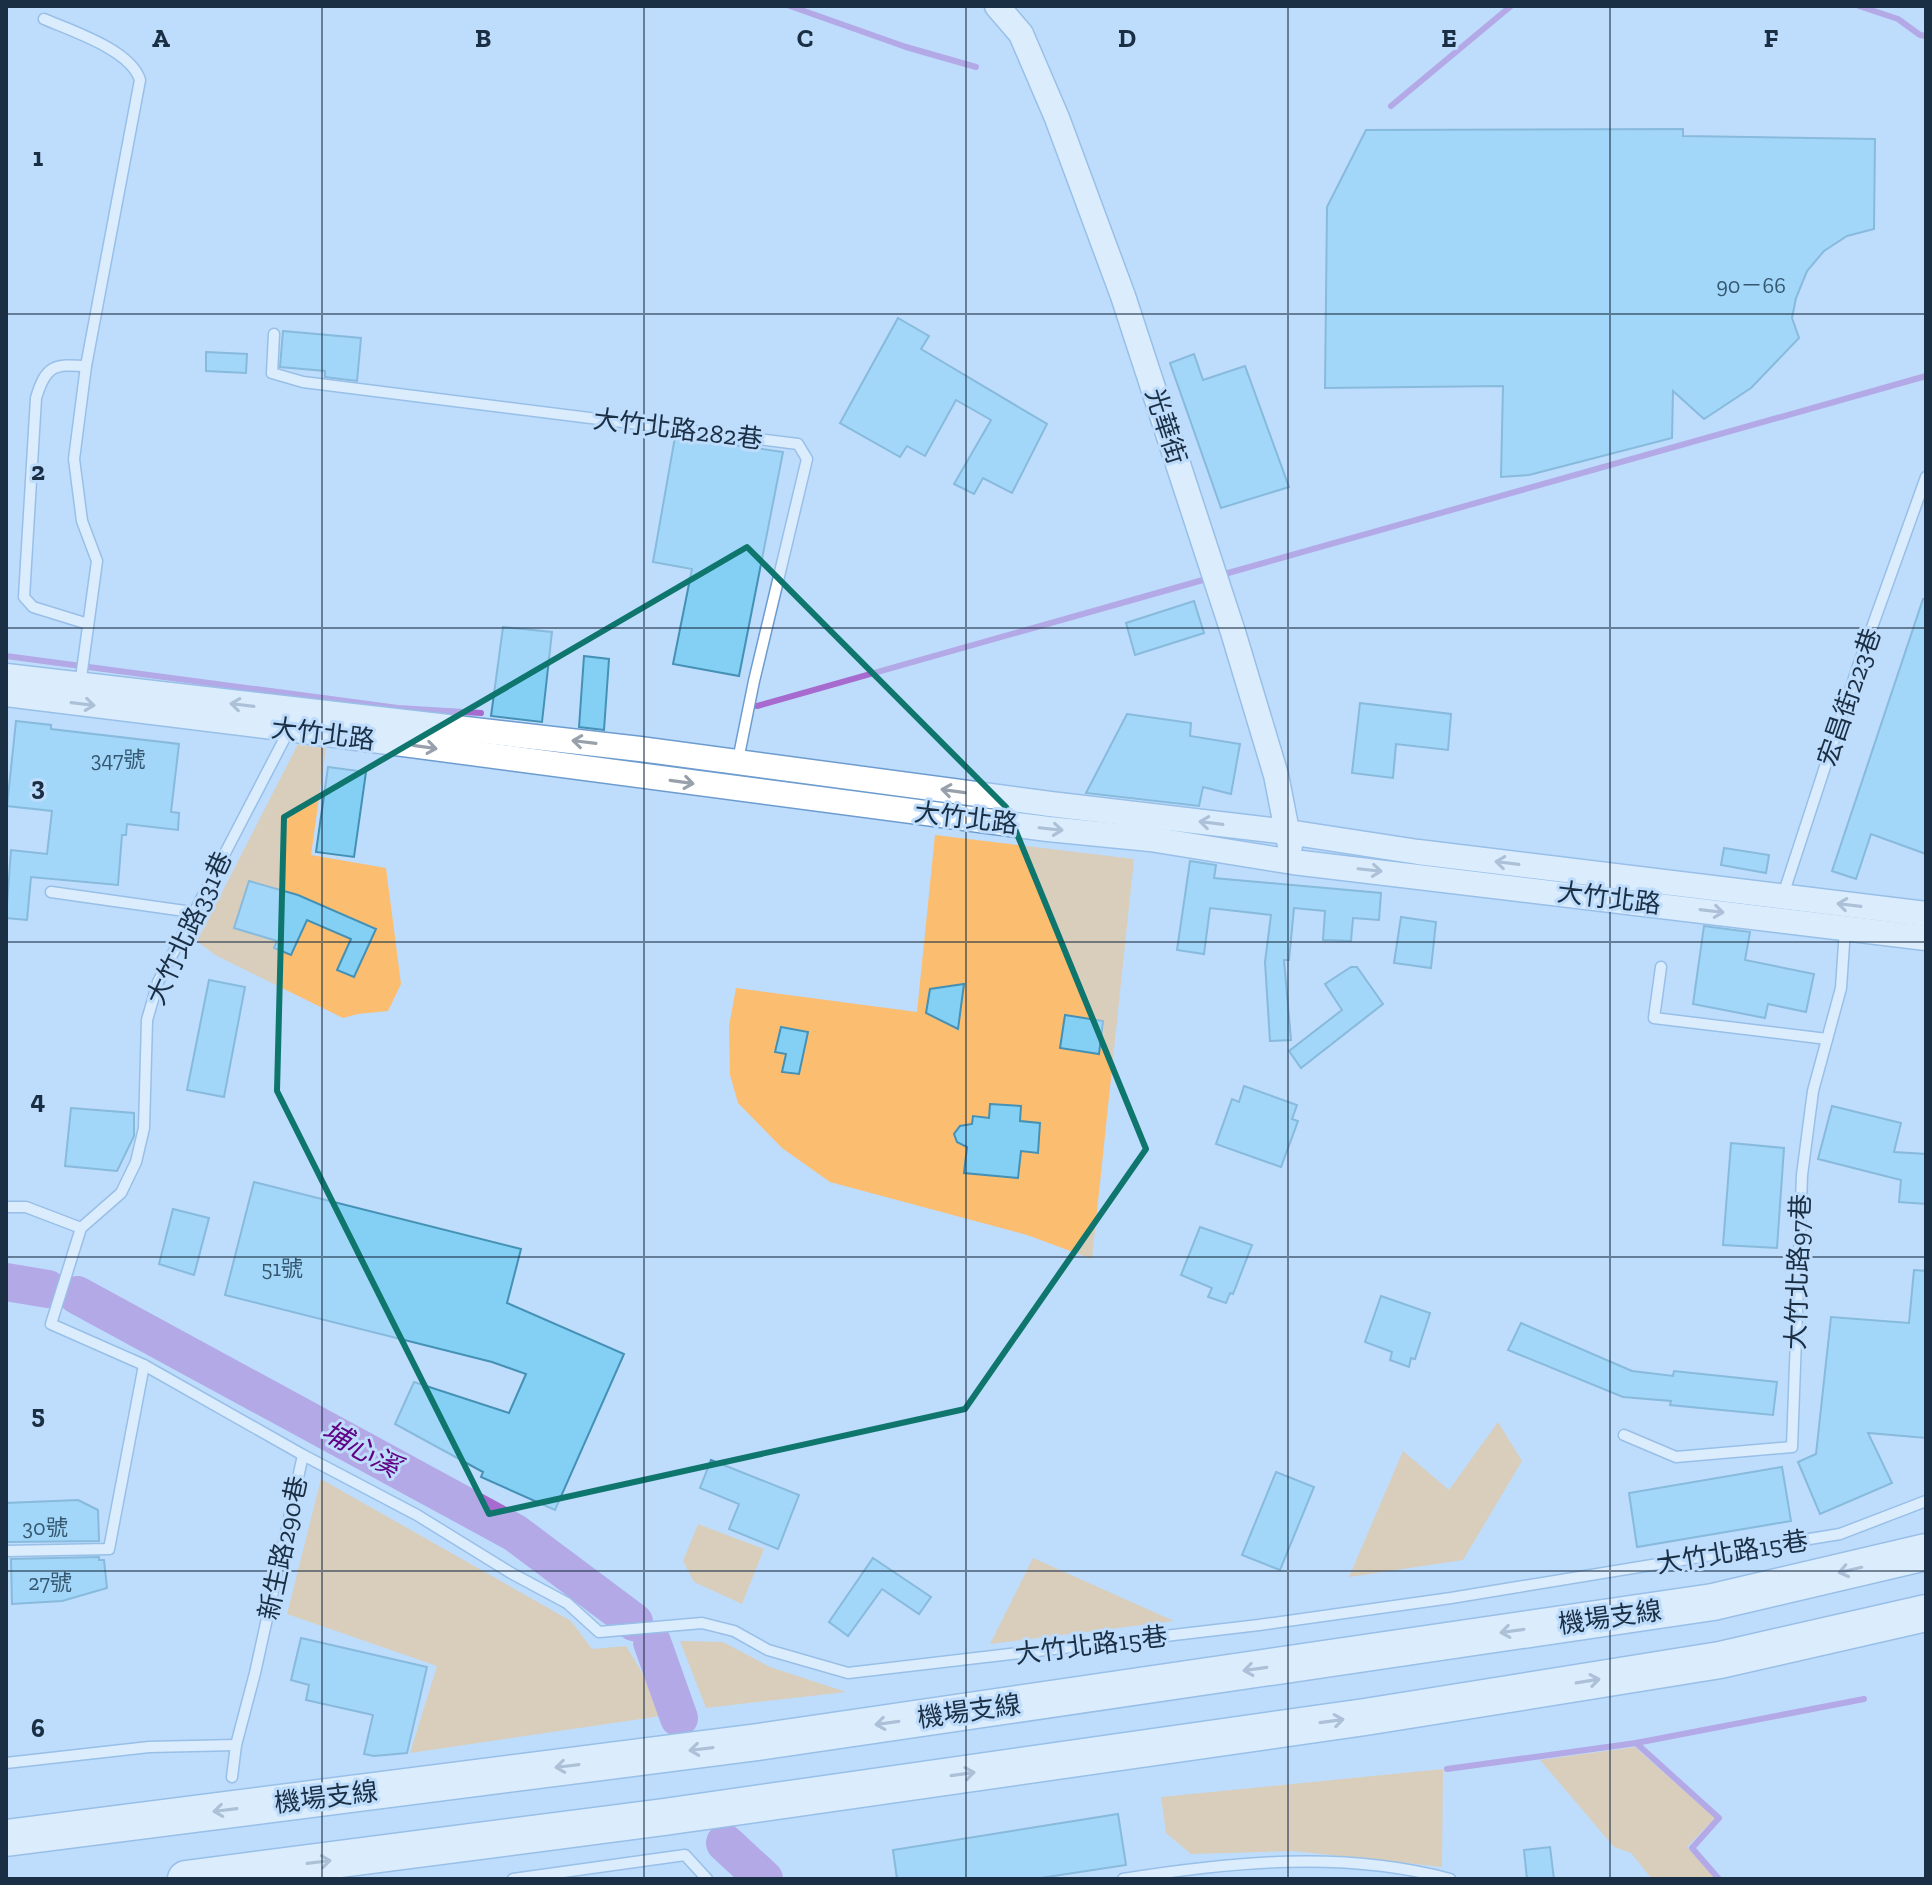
<svg xmlns="http://www.w3.org/2000/svg" width="1932" height="1885" font-family="'Zilla Slab','Noto Sans TC',serif">
<style>
.green{fill:#fbbd70}
.lines{fill:none;stroke-linecap:round;stroke-linejoin:round}
.stream{stroke:#a76ace;stroke-width:6}
.river{stroke:#a76ace;stroke-width:38}
.building{fill:#84d0f5;stroke:#4591b5;stroke-width:2}
.service-casing{stroke:#6c9ccf;stroke-width:13}
.tertiary-casing{stroke:#6c9ccf;stroke-width:27}
.motorway-casing{stroke:#6c9ccf;stroke-width:39}
.service{stroke:#fff;stroke-width:10}
.tertiary{stroke:#fff;stroke-width:24}
.motorway{stroke:#fff;stroke-width:36}
.oneway{stroke:#98a1ab}
.marked{fill:none;stroke:#0f766e;stroke-width:6;stroke-linejoin:round}
.grid{fill:none;stroke:#1b2f44;stroke-width:2;stroke-opacity:0.55}
.labels{text-anchor:middle;dominant-baseline:central;stroke-width:6;stroke-linejoin:round;paint-order:stroke}
.number-label{font-size:22px;fill:#355770}
.street-label{font-size:26px;fill:#1b2f44;stroke:#bedcfc}
.water-label{font-size:28px;font-style:italic;fill:#600387;stroke:#bedcfc}
.grid-label{font-size:26px;text-anchor:middle;font-weight:bold;fill:#1b2f44;stroke:#bedcfc;stroke-width:6;stroke-linejoin:round;paint-order:stroke}
</style>
<rect width="100%" height="100%" fill="#bedcfc"/>
<g class="green">
<path d="M 298,744 L 326,748 L 311,855 L 386,868 L 401,984 L 388,1011 L 358,1014 L 343,1018 L 215,955 L 197,941 Z"/>
<path d="M 935,835 L 1134,859 L 1092,1259 L 1027,1235 L 830,1182 L 782,1148 L 738,1103 L 730,1075 L 729,1026 L 736,988 L 917,1012 Z"/>
<path d="M 1498,1422 L 1522,1461 L 1463,1560 L 1349,1577 L 1403,1451 L 1449,1490 Z"/>
<path d="M 321,1479 L 571,1621 L 592,1649 L 626,1646 L 668,1715 L 410,1753 L 437,1666 L 287,1614 Z"/>
<path d="M 698,1524 L 764,1549 L 742,1604 L 694,1582 L 683,1561 Z"/>
<path d="M 1033,1558 L 1174,1621 L 990,1644 Z"/>
<path d="M 680,1641 L 723,1642 L 770,1667 L 846,1692 L 706,1708 Z"/>
<path d="M 1635,1747 L 1715,1818 L 1687,1847 L 1716,1879 L 1652,1879 L 1631,1853 L 1614,1847 L 1540,1760 Z"/>
<path d="M 1443,1769 L 1442,1867 L 1294,1851 L 1191,1854 L 1166,1833 L 1161,1797 Z"/>
</g>
<g class="lines">
<g class="stream">
<path d="M 790,6 L 906,47 L 976,67"/>
<path d="M 1859,6 L 1898,19 L 1920,35 L 1926,36"/>
<path d="M 1391,106 L 1511,6"/>
<path d="M 1221,575 L 1926,376"/>
<path d="M 6,656 L 398,708 L 481,713"/>
<path d="M 757,706 L 1210,578"/>
<path d="M 1636,1743 L 1864,1699"/>
<path d="M 1447,1769 L 1636,1743 L 1719,1818 L 1692,1848 L 1719,1879"/>
</g>
<g class="river">
<path d="M 6,1282 L 48,1289"/>
<path d="M 77,1295 L 515,1533 L 634,1622"/>
<path d="M 652,1642 L 679,1718"/>
<path d="M 725,1843 L 764,1879"/>
</g>
</g>
<g class="building">
<path d="M 1683,129 L 1683,136 L 1875,139 L 1874,229 L 1847,236 L 1824,251 L 1807,271 L 1796,298 L 1792,318 L 1799,338 L 1751,388 L 1704,419 L 1673,391 L 1672,438 L 1529,475 L 1501,477 L 1503,386 L 1325,388 L 1327,207 L 1366,130 Z"/>
<path d="M 898,318 L 929,336 L 921,349 L 1047,424 L 1012,493 L 983,478 L 974,494 L 954,484 L 991,420 L 956,400 L 925,456 L 907,446 L 900,457 L 840,423 Z"/>
<path d="M 283,331 L 361,338 L 357,381 L 325,377 L 325,371 L 280,367 Z"/>
<path d="M 206,352 L 247,354 L 246,373 L 206,371 Z"/>
<path d="M 1194,354 L 1203,380 L 1245,366 L 1289,487 L 1221,508 L 1170,363 Z"/>
<path d="M 675,437 L 783,452 L 739,676 L 673,664 L 692,569 L 653,562 Z"/>
<path d="M 1923,599 L 1926,599 L 1926,854 L 1871,834 L 1856,879 L 1832,871 Z"/>
<path d="M 1194,601 L 1204,633 L 1135,655 L 1126,623 Z"/>
<path d="M 503,627 L 552,632 L 542,722 L 491,716 Z"/>
<path d="M 584,656 L 609,659 L 604,730 L 579,727 Z"/>
<path d="M 1360,703 L 1451,714 L 1448,750 L 1396,744 L 1393,778 L 1352,773 Z"/>
<path d="M 1127,714 L 1191,723 L 1190,736 L 1240,744 L 1231,794 L 1203,787 L 1199,806 L 1086,793 Z"/>
<path d="M 16,721 L 51,725 L 51,729 L 179,744 L 171,812 L 179,813 L 178,830 L 127,824 L 126,835 L 122,835 L 118,885 L 31,877 L 27,920 L 6,918 L 11,850 L 47,854 L 52,811 L 7,806 Z"/>
<path d="M 328,767 L 366,772 L 354,857 L 316,852 Z"/>
<path d="M 1724,848 L 1769,855 L 1766,873 L 1721,865 Z"/>
<path d="M 1190,861 L 1216,865 L 1214,878 L 1381,893 L 1379,920 L 1353,918 L 1351,941 L 1323,940 L 1325,911 L 1294,908 L 1289,960 L 1284,960 L 1291,1040 L 1270,1041 L 1265,962 L 1271,915 L 1210,908 L 1204,954 L 1177,950 Z"/>
<path d="M 249,881 L 298,895 L 376,929 L 354,977 L 337,970 L 351,939 L 307,920 L 291,955 L 274,948 L 277,941 L 234,928 Z"/>
<path d="M 1401,917 L 1436,922 L 1431,968 L 1394,963 Z"/>
<path d="M 1704,926 L 1750,932 L 1745,960 L 1814,974 L 1806,1012 L 1768,1004 L 1765,1018 L 1693,1004 Z"/>
<path d="M 1351,967 L 1357,967 L 1383,1004 L 1301,1068 L 1289,1051 L 1342,1010 L 1325,984 Z"/>
<path d="M 209,980 L 245,987 L 224,1097 L 187,1090 Z"/>
<path d="M 964,984 L 958,1029 L 926,1013 L 930,989 Z"/>
<path d="M 1065,1015 L 1103,1021 L 1099,1054 L 1060,1048 Z"/>
<path d="M 781,1027 L 808,1032 L 799,1074 L 782,1072 L 786,1054 L 775,1052 Z"/>
<path d="M 1244,1086 L 1297,1105 L 1292,1119 L 1298,1121 L 1281,1167 L 1216,1144 L 1232,1099 L 1239,1102 Z"/>
<path d="M 990,1104 L 1021,1106 L 1020,1121 L 1040,1123 L 1038,1153 L 1021,1151 L 1018,1178 L 964,1173 L 967,1147 L 957,1142 L 954,1134 L 960,1126 L 972,1124 L 973,1116 L 989,1118 Z"/>
<path d="M 1832,1106 L 1901,1123 L 1894,1152 L 1926,1154 L 1926,1204 L 1899,1202 L 1901,1180 L 1818,1159 Z"/>
<path d="M 71,1108 L 134,1113 L 134,1136 L 117,1171 L 65,1166 Z"/>
<path d="M 1731,1143 L 1784,1148 L 1777,1248 L 1723,1245 Z"/>
<path d="M 254,1182 L 521,1249 L 507,1303 L 624,1354 L 555,1510 L 481,1477 L 483,1472 L 395,1424 L 414,1382 L 509,1413 L 526,1374 L 492,1362 L 225,1295 Z"/>
<path d="M 173,1209 L 209,1218 L 194,1275 L 159,1264 Z"/>
<path d="M 1200,1227 L 1252,1245 L 1233,1294 L 1230,1293 L 1226,1303 L 1208,1297 L 1212,1288 L 1181,1275 Z"/>
<path d="M 1914,1270 L 1926,1271 L 1926,1438 L 1868,1433 L 1892,1483 L 1820,1514 L 1798,1462 L 1816,1454 L 1831,1317 L 1909,1323 Z"/>
<path d="M 1381,1296 L 1430,1313 L 1415,1359 L 1411,1358 L 1409,1367 L 1390,1360 L 1392,1352 L 1365,1342 Z"/>
<path d="M 1521,1323 L 1632,1371 L 1673,1376 L 1674,1371 L 1777,1382 L 1773,1415 L 1670,1405 L 1671,1401 L 1623,1397 L 1508,1350 Z"/>
<path d="M 711,1460 L 799,1495 L 778,1549 L 729,1529 L 739,1504 L 700,1488 Z"/>
<path d="M 1782,1467 L 1791,1521 L 1637,1547 L 1629,1493 Z"/>
<path d="M 1276,1472 L 1314,1487 L 1280,1570 L 1242,1555 Z"/>
<path d="M 78,1500 L 98,1510 L 99,1541 L 6,1542 L 6,1503 Z"/>
<path d="M 99,1557 L 99,1560 L 104,1560 L 107,1588 L 62,1601 L 12,1604 L 11,1559 Z"/>
<path d="M 873,1558 L 931,1597 L 919,1614 L 882,1589 L 848,1636 L 829,1622 Z"/>
<path d="M 301,1638 L 427,1667 L 407,1753 L 374,1756 L 364,1754 L 373,1715 L 306,1700 L 309,1685 L 291,1680 Z"/>
<path d="M 1118,1814 L 1126,1865 L 1034,1879 L 897,1879 L 893,1850 Z"/>
<path d="M 1550,1847 L 1554,1879 L 1527,1879 L 1524,1850 Z"/>
</g>
<g class="lines">
<g class="service-casing">
<g id="service">
<path d="M 44,19 C 72,31 131,50 140,80 L 86,366 L 74,459 L 82,521 L 97,561 L 80,685"/>
<path d="M 274,334 L 272,373 L 303,382 L 798,444 L 807,459 L 754,681 L 738,760"/>
<path d="M 86,366 C 54,364 46,365 36,398 L 24,597 L 33,607 L 88,624"/>
<path d="M 51,892 L 192,912"/>
<path d="M 1783,895 L 1857,669 L 1926,477"/>
<path d="M 1661,967 L 1654,1018 L 1827,1039"/>
<path d="M 6,1207 L 26,1207 L 81,1228"/>
<path d="M 1624,1435 L 1676,1457 L 1792,1447 L 1802,1175 L 1813,1091 L 1841,988 L 1845,929"/>
<path d="M 303,1455 L 417,1515 L 511,1573 L 567,1603 L 599,1632 L 702,1623 L 734,1631 L 768,1650 L 848,1673 L 1259,1625 L 1451,1598 L 1840,1534 L 1926,1501"/>
<path d="M 6,1551 L 109,1549 L 144,1365"/>
<path d="M 6,1763 L 149,1747 L 236,1745"/>
<path d="M 232,1777 L 236,1745 L 255,1673 L 303,1455 L 144,1365 L 51,1324 L 81,1228 L 121,1193 L 136,1162 L 144,1128 L 147,1020 L 158,982 L 289,730"/>
<path d="M 513,1879 L 685,1855 L 707,1879"/>
<path d="M 1123,1879 C 1230,1862 1343,1850 1450,1879"/>
</g>
</g>
<g class="tertiary-casing">
<g id="tertiary">
<path d="M 997,6 L 1021,34 L 1057,118 L 1123,296 L 1233,632 L 1276,775 L 1290,846"/>
<path d="M 6,676 L 640,749 L 1050,804 L 1288,832 L 1418,852 L 1926,914"/>
<path d="M 6,694 L 289,729 L 1048,829 L 1150,839 L 1293,862 L 1926,938"/>
</g>
</g>
<g class="motorway-casing">
<g id="motorway">
<path d="M 6,1838 L 758,1742 L 1713,1602 L 1926,1552"/>
<path d="M 186,1879 L 664,1817 L 1365,1717 L 1720,1660 L 1926,1613"/>
</g>
</g>
<use href="#service" class="service"/>
<use href="#tertiary" class="tertiary"/>
<use href="#motorway" class="motorway"/>
</g>
<defs><path id="oneway-shaft" d="M-6 0H5M1.5-3L5.5 0L1.5 3" fill="none" stroke-width="1.6" stroke-linecap="round" stroke-linejoin="round" transform="scale(2)"/></defs>
<g class="oneway">
<use href="#oneway-shaft" transform="translate(83 704) rotate(7)"/>
<use href="#oneway-shaft" transform="translate(242 705) rotate(-173)"/>
<use href="#oneway-shaft" transform="translate(584 742) rotate(-173)"/>
<use href="#oneway-shaft" transform="translate(425 747) rotate(8)"/>
<use href="#oneway-shaft" transform="translate(682 782) rotate(8)"/>
<use href="#oneway-shaft" transform="translate(953 791) rotate(-172)"/>
<use href="#oneway-shaft" transform="translate(1211 823) rotate(-173)"/>
<use href="#oneway-shaft" transform="translate(1051 829) rotate(6)"/>
<use href="#oneway-shaft" transform="translate(1507 863) rotate(-173)"/>
<use href="#oneway-shaft" transform="translate(1370 870) rotate(6)"/>
<use href="#oneway-shaft" transform="translate(1849 905) rotate(-173)"/>
<use href="#oneway-shaft" transform="translate(1712 911) rotate(7)"/>
<use href="#oneway-shaft" transform="translate(1850 1570) rotate(167)"/>
<use href="#oneway-shaft" transform="translate(1512 1631) rotate(172)"/>
<use href="#oneway-shaft" transform="translate(1255 1669) rotate(172)"/>
<use href="#oneway-shaft" transform="translate(1588 1681) rotate(-9)"/>
<use href="#oneway-shaft" transform="translate(1332 1721) rotate(-8)"/>
<use href="#oneway-shaft" transform="translate(887 1723) rotate(172)"/>
<use href="#oneway-shaft" transform="translate(701 1749) rotate(173)"/>
<use href="#oneway-shaft" transform="translate(567 1766) rotate(173)"/>
<use href="#oneway-shaft" transform="translate(963 1774) rotate(-8)"/>
<use href="#oneway-shaft" transform="translate(225 1810) rotate(173)"/>
<use href="#oneway-shaft" transform="translate(319 1862) rotate(-7)"/>
</g>
<path d="M0 0H1932V1885H0ZM 747,547 L 1006,807 L 1146,1149 L 965,1409 L 489,1514 L 277,1091 L 284,817 Z" fill="#bedcfc" fill-opacity=".55" fill-rule="evenodd"/>
<path class="marked" d="M 747,547 L 1006,807 L 1146,1149 L 965,1409 L 489,1514 L 277,1091 L 284,817 Z"/>
<path class="grid" d="M 322,6 L 322,1879M 644,6 L 644,1879M 966,6 L 966,1879M 1288,6 L 1288,1879M 1610,6 L 1610,1879M 6,314 L 1926,314M 6,628 L 1926,628M 6,942 L 1926,942M 6,1257 L 1926,1257M 6,1571 L 1926,1571"/>
<g class="labels">
<g class="number-label">
<text x="1751" y="285">90－66</text>
<text x="118" y="759">347號</text>
<text x="282" y="1268">51號</text>
<text x="45" y="1527">30號</text>
<text x="50" y="1582">27號</text>
</g>
<g class="street-label">
<text transform="translate(1166 426) rotate(72)">光華街</text>
<text transform="translate(678 429) rotate(7)">大竹北路282巷</text>
<text transform="translate(1849 697) rotate(-71)">宏昌街223巷</text>
<text transform="translate(323 734) rotate(7)">大竹北路</text>
<text transform="translate(966 818) rotate(7)">大竹北路</text>
<text transform="translate(1609 898) rotate(7)">大竹北路</text>
<text transform="translate(189 928) rotate(-65)">大竹北路331巷</text>
<text transform="translate(1798 1272) rotate(-88)">大竹北路97巷</text>
<text transform="translate(283 1548) rotate(-78)">新生路290巷</text>
<text transform="translate(1732 1552) rotate(-9)">大竹北路15巷</text>
<text transform="translate(1610 1617) rotate(-8)">機場支線</text>
<text transform="translate(1091 1645) rotate(-7)">大竹北路15巷</text>
<text transform="translate(969 1711) rotate(-8)">機場支線</text>
<text transform="translate(326 1797) rotate(-7)">機場支線</text>
</g>
<g class="water-label">
<text transform="translate(361 1449) rotate(29)">埔心溪</text>
</g>
</g>
<g class="grid-label">
<text x="161" y="47">A</text>
<text x="483" y="47">B</text>
<text x="805" y="47">C</text>
<text x="1127" y="47">D</text>
<text x="1449" y="47">E</text>
<text x="1771" y="47">F</text>
<text x="38" y="166">1</text>
<text x="38" y="480">2</text>
<text x="38" y="795">3</text>
<text x="38" y="1109">4</text>
<text x="38" y="1423">5</text>
<text x="38" y="1737">6</text>
</g>
<rect width="1932" height="1885" fill="none" stroke="#1b2f44" stroke-width="16"/>
</svg>
